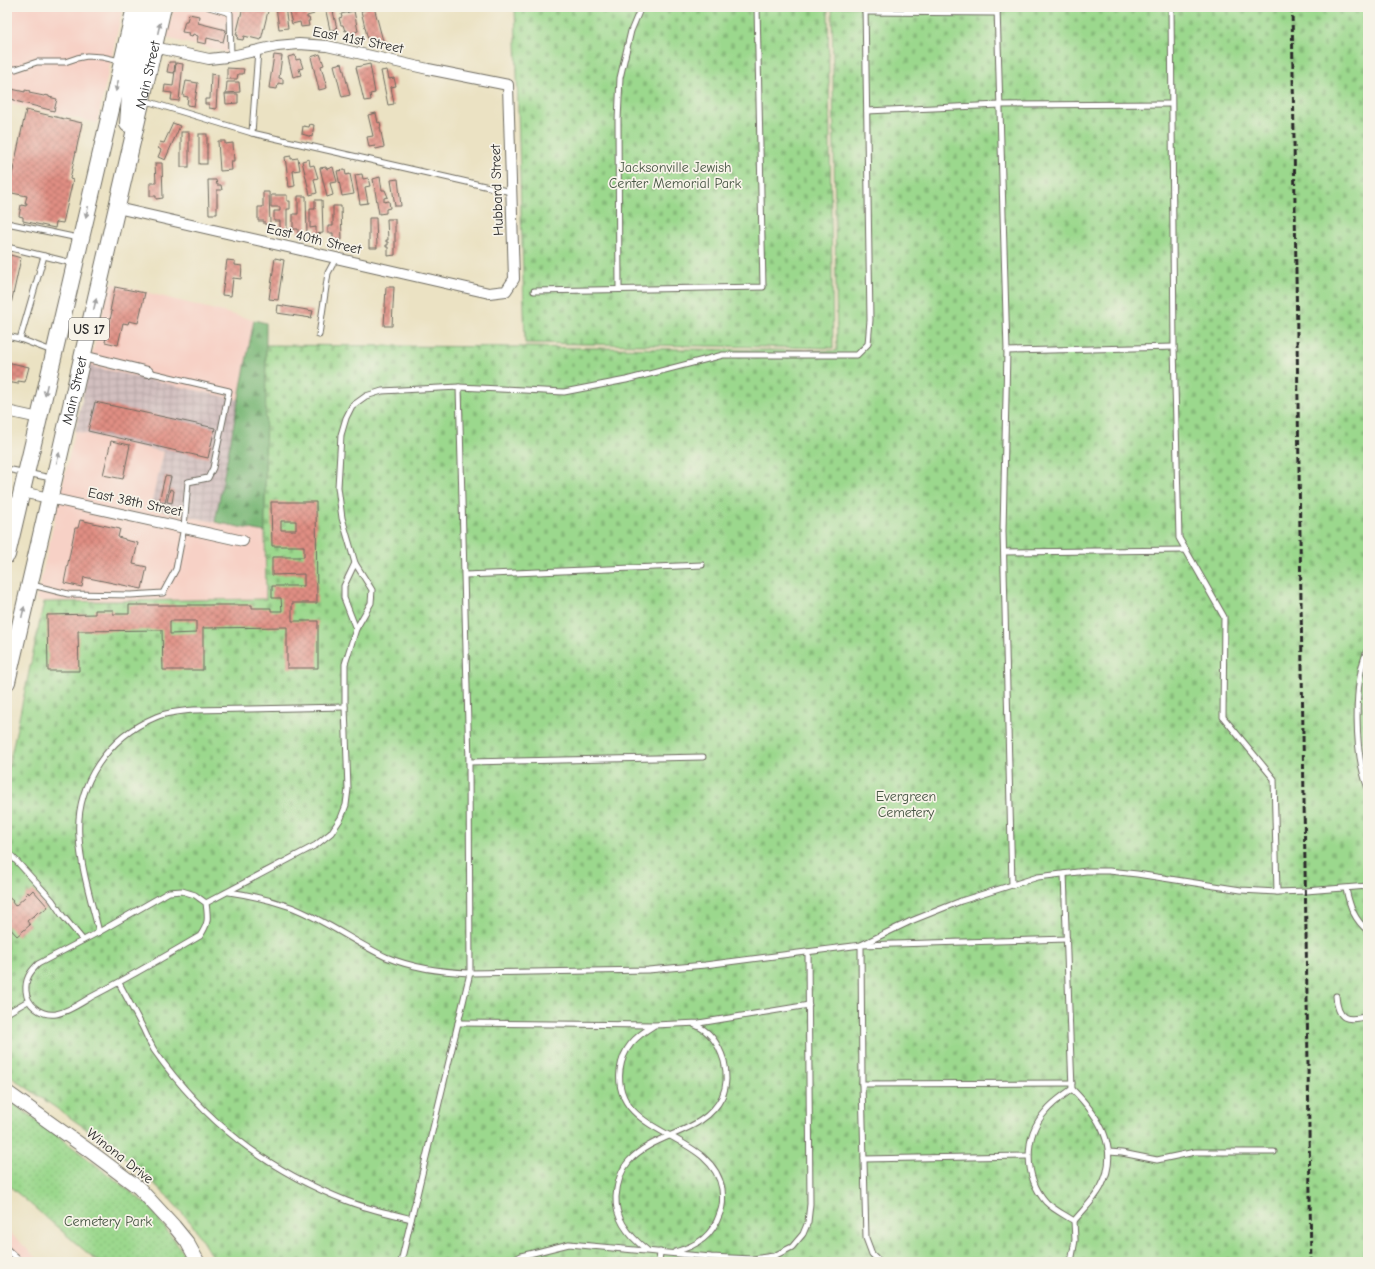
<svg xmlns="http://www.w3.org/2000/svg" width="1375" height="1269" font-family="'Comic Neue',sans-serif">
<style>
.built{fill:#f7d1c6}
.industrial{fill:url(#industrial-grid)}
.forest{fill:url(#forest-firs);stroke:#547252}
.cemetery{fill:url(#cemetery-stones);stroke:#63825c}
.park{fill:url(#park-dots);stroke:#63825c}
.building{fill:url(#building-cross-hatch);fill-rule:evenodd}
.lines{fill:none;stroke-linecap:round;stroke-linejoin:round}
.service-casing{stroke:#6e6b60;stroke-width:7}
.minor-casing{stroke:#6e6b60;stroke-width:12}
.tertiary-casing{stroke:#6e6b60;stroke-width:15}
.primary-casing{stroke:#6e6b60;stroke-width:18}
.service{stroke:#fff;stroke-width:5}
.minor{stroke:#fff;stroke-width:10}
.tertiary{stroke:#fff;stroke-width:13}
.primary{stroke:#fff;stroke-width:16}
.rail{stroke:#2b2b2b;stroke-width:3;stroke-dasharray:6 3;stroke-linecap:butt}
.oneway{fill:#a0a0a0}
.labels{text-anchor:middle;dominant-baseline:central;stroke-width:3.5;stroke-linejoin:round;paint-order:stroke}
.shield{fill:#f7f3e8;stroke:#686764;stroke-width:1}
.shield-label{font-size:13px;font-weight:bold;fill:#2b2b2b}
.street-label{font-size:14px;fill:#2b2b2b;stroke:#f7f3e8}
.park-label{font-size:14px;fill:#475644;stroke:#f7f3e8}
</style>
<defs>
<pattern id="industrial-grid" width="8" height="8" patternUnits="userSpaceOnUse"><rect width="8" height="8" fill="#d2bfbf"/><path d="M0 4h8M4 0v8" fill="none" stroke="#b4a4a4"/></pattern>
<pattern id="forest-firs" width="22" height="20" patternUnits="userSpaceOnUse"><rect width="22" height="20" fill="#7cb878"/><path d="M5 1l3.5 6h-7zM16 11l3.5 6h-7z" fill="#669663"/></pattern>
<pattern id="cemetery-stones" width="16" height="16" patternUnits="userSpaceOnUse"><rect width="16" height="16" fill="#9bd88d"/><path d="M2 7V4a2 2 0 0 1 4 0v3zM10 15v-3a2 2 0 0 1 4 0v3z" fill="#86ba7a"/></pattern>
<pattern id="park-dots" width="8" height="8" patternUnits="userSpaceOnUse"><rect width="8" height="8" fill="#9bd88d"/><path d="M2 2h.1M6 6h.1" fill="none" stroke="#86ba7a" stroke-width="1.8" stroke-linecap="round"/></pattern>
<pattern id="building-cross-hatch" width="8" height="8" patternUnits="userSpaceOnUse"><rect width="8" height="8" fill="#e08e83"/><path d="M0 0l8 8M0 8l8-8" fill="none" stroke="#b6746b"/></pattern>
</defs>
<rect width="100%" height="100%" fill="#f7f3e8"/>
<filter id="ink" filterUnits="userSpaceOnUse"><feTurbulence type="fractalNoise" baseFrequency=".025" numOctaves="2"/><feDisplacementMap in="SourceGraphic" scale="8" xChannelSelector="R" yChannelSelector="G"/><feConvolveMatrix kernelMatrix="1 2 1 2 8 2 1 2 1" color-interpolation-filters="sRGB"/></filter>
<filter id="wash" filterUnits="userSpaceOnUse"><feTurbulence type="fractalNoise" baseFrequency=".012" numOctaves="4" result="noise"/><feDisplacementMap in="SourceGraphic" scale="16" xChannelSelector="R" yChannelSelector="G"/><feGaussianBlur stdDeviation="0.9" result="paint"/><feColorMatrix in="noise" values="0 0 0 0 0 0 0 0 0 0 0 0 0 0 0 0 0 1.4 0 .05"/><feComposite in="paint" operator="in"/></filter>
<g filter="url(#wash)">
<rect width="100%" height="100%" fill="#ebe2c3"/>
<g class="built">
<path d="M 7,7 L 123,7 L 97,123 L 7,103 Z"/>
<path d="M 174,7 L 240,7 L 229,53 L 166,38 Z"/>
<path d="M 110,283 L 254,320 L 239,400 L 89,366 Z"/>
<path d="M 75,431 L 164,452 L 150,509 L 265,532 L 266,600 L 44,602 L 36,600 Z"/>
<path d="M 7,1230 L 41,1262 L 7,1262 Z"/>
</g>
<path class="industrial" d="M 89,366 L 239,400 L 215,522 L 150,508 L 164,452 L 75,431 Z"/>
<path class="forest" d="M 254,320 L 266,323 L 265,532 L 215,522 Z"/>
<g class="cemetery">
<path d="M 515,7 L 828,7 L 833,348 L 525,343 Z"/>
<path d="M 832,7 L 1368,7 L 1368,1262 L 215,1262 L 192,1224 L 169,1198 L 137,1167 L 88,1130 L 7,1074 L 7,774 L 44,602 L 266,599 L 265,532 L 266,345 L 521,347 L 837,351 Z"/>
</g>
<path class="park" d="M 7,1099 L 58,1136 L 149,1206 L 190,1262 L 98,1262 L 7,1184 Z"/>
<g id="blocks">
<g class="building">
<path d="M 243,7 L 269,7 L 261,40 L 244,36 L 243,40 L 237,39 L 238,35 L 236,35 Z"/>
<path d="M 276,7 L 285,7 L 288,28 L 279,29 Z"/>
<path d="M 296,7 L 312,7 L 314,14 L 307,16 L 307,18 L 309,18 L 310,21 L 308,21 L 309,26 L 301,27 L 300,22 L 292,24 L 289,12 L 297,10 Z"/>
<path d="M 325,7 L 332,7 L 337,29 L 330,30 Z"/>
<path d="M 364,7 L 374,7 L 383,41 L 369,44 L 361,11 L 365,10 Z"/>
<path d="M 354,11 L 358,31 L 348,34 L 347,30 L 345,31 L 343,25 L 341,25 L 339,18 L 342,17 L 341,14 Z"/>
<path d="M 189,14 L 199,16 L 198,23 L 226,30 L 223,42 L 207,38 L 206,44 L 197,42 L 198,36 L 193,34 L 192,37 L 188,36 L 189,33 L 182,32 L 185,21 L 187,21 Z"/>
<path d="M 320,54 L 324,65 L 321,66 L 327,88 L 319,90 L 311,57 Z"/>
<path d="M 274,55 L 282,56 L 279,78 L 283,79 L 283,84 L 278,83 L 277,89 L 269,88 Z"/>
<path d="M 295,55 L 296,60 L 300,59 L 303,68 L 299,69 L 301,75 L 293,77 L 288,57 Z"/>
<path d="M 169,62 L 175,62 L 174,73 L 167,72 Z"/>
<path d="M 176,63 L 183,64 L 179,101 L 171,100 L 172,93 L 164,92 L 165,85 L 173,86 Z"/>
<path d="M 342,63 L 350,95 L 342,97 L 334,65 Z"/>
<path d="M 370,64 L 375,93 L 370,94 L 371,100 L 364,101 L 356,67 Z"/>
<path d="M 227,68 L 244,69 L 243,74 L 238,74 L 237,79 L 227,79 Z"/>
<path d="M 387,70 L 389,79 L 394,78 L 396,86 L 391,87 L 394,104 L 388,105 L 381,71 Z"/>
<path d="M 211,74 L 218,75 L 216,109 L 209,108 L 209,104 L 205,104 L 205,99 L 210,99 Z"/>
<path d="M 186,81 L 198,83 L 194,106 L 187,105 L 188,97 L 183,96 Z"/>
<path d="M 227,82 L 239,82 L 240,92 L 226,93 Z"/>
<path d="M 7,88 L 25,92 L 25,90 L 30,91 L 29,93 L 44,96 L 45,95 L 49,96 L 49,97 L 57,99 L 54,111 L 15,101 L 15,100 L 7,98 Z"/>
<path d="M 225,94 L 238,94 L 238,103 L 226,104 Z"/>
<path d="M 26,110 L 82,123 L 70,179 L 73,180 L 63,223 L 56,222 L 55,228 L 23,221 L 23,217 L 19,216 L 21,205 L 26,206 L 27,203 L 25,203 L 27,196 L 7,192 L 7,183 L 10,184 Z"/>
<path d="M 376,113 L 378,123 L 380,122 L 381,127 L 380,127 L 384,147 L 376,149 L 375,146 L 369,147 L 367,137 L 373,136 L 368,115 Z"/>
<path d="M 173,123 L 180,126 L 165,160 L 158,157 L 161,150 L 158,148 L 160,142 L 164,143 Z"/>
<path d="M 310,124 L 314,125 L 312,137 L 302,134 L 303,126 L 309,127 Z"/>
<rect x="181" y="132" width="8" height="35"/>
<rect x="199" y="134" width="8" height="30"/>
<path d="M 218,141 L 225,141 L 225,144 L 233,143 L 234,161 L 231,161 L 232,170 L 220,171 Z"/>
<path d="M 291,156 L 291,159 L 298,158 L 300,170 L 293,171 L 295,186 L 289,187 L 285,157 Z"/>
<path d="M 309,159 L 310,166 L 314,165 L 318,178 L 314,179 L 317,193 L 310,195 L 302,161 Z"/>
<path d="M 155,163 L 162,163 L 163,198 L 156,199 L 156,196 L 150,196 L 150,183 L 156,183 Z"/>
<path d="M 326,167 L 327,169 L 333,167 L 337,182 L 330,183 L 333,195 L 327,197 L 320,168 Z"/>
<path d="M 345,170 L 346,175 L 350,174 L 354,194 L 342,196 L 337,171 Z"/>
<path d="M 362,174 L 363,179 L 368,178 L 370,186 L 365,187 L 368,203 L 360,204 L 355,175 Z"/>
<path d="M 380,177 L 382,190 L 385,190 L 388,197 L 384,198 L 384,202 L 389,201 L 390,208 L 386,209 L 386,213 L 379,214 L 373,179 Z"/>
<path d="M 398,179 L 401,206 L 395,206 L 391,180 Z"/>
<path d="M 208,180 L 216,180 L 217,185 L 221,185 L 222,190 L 217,190 L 217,214 L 209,214 Z"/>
<path d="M 263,192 L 269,192 L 270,224 L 264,224 L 264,221 L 258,221 L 258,207 L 263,207 Z"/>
<path d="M 271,195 L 287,195 L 287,201 L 290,201 L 290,209 L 287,209 L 287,230 L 280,230 L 280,221 L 274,221 L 274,211 L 280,211 L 280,207 L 271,207 Z"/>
<path d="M 298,196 L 306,196 L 307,234 L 298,234 L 298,229 L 293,229 L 293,214 L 298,214 Z"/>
<path d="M 315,200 L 322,200 L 323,233 L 316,234 L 316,227 L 310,228 L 310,209 L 315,209 Z"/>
<path d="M 333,206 L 341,206 L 342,240 L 333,240 L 333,233 L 328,233 L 328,226 L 333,226 Z"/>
<path d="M 369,218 L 376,218 L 377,248 L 369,248 Z"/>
<path d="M 387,219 L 395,219 L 395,255 L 388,256 L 388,247 L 386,247 L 386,245 L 388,245 L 388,242 L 386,242 L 386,240 L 388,240 Z"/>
<path d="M 7,254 L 21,258 L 8,318 L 7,318 Z"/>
<path d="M 275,258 L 284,260 L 278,300 L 269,299 Z"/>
<path d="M 227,260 L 235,261 L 235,265 L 242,266 L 241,279 L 233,278 L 231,296 L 222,295 Z"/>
<path d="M 115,287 L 145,293 L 138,323 L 129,321 L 128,324 L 123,323 L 118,345 L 105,342 L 112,311 L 110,311 Z"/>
<path d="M 386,287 L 394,287 L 392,326 L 384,326 Z"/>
<path d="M 278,305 L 313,311 L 311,318 L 277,313 Z"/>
<path d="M 7,362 L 29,367 L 25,382 L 18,381 L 18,384 L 7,382 Z"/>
<path d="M 95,402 L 215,428 L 208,458 L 88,431 Z"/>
<path d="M 111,441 L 130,445 L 123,479 L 103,475 Z"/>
<path d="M 165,476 L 171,477 L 165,503 L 159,502 Z"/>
<path d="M 170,489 L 174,491 L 172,503 L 167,502 Z"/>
<path d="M 271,502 L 316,502 L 317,603 L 292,603 L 292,621 L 318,621 L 318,668 L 287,668 L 287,627 L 203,628 L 203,670 L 163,670 L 162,630 L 78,631 L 79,671 L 48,671 L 47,615 L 95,614 L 95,610 L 113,610 L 113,614 L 129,614 L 129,605 L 252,605 L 252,608 L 271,608 L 271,611 L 282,611 L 281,598 L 272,598 L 272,586 L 304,586 L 304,574 L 272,575 L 272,557 L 304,557 L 304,546 L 272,546 ZM 281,521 L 296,521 L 296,530 L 281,530 ZM 170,621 L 196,621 L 196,633 L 170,634 Z"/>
<path d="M 80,520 L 120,529 L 118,537 L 125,539 L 125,540 L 138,543 L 133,564 L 147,567 L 142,589 L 84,577 L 82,587 L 64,583 L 75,528 L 78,528 Z"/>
<path d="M 33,890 L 48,907 L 40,913 L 39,911 L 34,916 L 33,916 L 27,921 L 30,925 L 17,936 L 7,925 L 7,896 L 13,901 L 12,902 L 15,906 L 26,896 L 25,895 L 28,892 L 29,894 Z"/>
</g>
</g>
</g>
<g filter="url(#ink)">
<use href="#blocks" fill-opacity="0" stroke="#6e6b60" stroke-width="1"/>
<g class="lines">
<g class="service-casing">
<g id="service">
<path d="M 209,7 L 230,13 L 231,56"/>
<path d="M 997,7 L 1007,351 L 1003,531 L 1012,885"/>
<path d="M 1171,7 L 1174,347 L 1179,538 L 1224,617 L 1223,717 L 1274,779 L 1277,892"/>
<path d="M 865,12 L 997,13"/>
<path d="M 7,69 L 16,69 L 37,62 L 65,62 L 77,58 L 87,56 L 102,57 L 120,61"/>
<path d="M 143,100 L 252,133 L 511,192"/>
<path d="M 867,111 L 1000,105 L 1171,104"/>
<path d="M 252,133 L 258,50"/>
<path d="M 7,223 L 78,238"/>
<path d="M 7,247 L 44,256 L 20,339"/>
<path d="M 44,256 L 72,263"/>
<path d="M 619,289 L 618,120 L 620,78 L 631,31 L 641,7"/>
<path d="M 534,291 L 763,287 L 757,7"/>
<path d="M 319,335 L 328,273 L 336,258"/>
<path d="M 7,336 L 20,339 L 52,351"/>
<path d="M 1007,351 L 1174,347"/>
<path d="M 7,469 L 51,478"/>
<path d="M 1004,552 L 1186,550"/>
<path d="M 355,563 L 372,590 L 371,603 L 356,629"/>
<path d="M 465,575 L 702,565"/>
<path d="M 32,585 L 68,594 L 131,595 L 163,593 L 176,569 L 184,527 L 188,482 L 208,478 L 213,468 L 229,391 L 148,372"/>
<path d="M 1368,648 C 1353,683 1354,753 1368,788"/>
<path d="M 469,762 L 703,757"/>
<path d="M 10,854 L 52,900 L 62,915 L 83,940"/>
<path d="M 1064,874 L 1072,1089 C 1099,1116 1121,1149 1101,1187 C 1094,1200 1083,1210 1074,1221 L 1075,1240 L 1071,1262"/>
<path d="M 1346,889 C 1350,907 1354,919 1368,931"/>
<path d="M 182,891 L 195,895 L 206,903 C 208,918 209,923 200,936 C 164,957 128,978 91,997 C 81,1003 68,1012 56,1014 C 41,1016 27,1005 26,991 C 25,979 30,972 38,964 L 99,932 L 169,892 Z"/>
<path d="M 229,892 C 250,895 271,900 291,907 C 325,920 354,942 386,957 C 413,968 442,972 470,973 L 648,970 L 705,965 L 861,945 L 911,921 L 961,901 L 1038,877 L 1086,871 L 1109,871 L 1137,874 L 1241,890 L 1277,892 L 1306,891 L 1368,886"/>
<path d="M 206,903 L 316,845 L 331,833 L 341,818 L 346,805 L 348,789 L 345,707 L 345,664 L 356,629 L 344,598 L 344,586 L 355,563 L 342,518 L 338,487 L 341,435 L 346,418 L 352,406 L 366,396 L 382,391 L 459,387 L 564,392 L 626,380 L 723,355 L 857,355 L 868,344 L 870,320 L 865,7"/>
<path d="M 99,932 C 91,900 81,869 79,837 C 75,784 108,737 156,717 C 168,712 182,711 195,710 L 345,707"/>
<path d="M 119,983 C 127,998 135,1013 143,1028 C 146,1035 150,1043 154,1050 C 205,1122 265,1169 347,1201 C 367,1209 390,1213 411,1219"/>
<path d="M 1336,996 C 1338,1020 1346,1022 1368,1016"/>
<path d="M 7,1013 L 28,1001"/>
<path d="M 458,1023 L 654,1025 L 699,1023 L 809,1005"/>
<path d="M 653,1026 C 635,1037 623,1048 620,1070 C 612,1137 713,1131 722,1189 C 723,1197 723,1206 720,1213 C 712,1237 698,1245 675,1252"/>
<path d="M 862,1084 L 1072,1083"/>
<path d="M 1072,1089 C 1063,1096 1053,1102 1046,1111 C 1023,1136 1024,1177 1046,1202 C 1054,1210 1065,1215 1074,1221"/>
<path d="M 1109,1152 L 1122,1153 L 1157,1160 L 1195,1152 L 1274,1152"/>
<path d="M 864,1159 L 1028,1156"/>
<path d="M 7,1249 L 21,1262"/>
<path d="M 647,1250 C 630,1237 615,1220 616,1197 C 617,1185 620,1171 629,1161 C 655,1132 704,1134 722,1097 C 727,1086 727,1072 724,1061 C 719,1045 711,1031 695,1025"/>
<path d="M 401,1262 L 470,973 L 469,762 L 459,387"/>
<path d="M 510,1262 L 521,1256 L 569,1244 L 711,1257 L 752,1259 L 774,1256 L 792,1247 L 803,1234 L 808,1222 L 810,1204 L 808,952"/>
<path d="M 659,1262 L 660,1252"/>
<path d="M 880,1262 L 872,1254 L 866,1238 L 862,1084 L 861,945 L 1067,939"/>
</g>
</g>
<g class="minor-casing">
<g id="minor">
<path d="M 117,208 L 489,293 L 506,291 L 514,279 L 508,85 L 428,69 L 327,46 L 299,44 L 277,46 L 227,57 L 209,59 L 154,47"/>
<path d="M 83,356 L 148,372"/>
<path d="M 7,411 L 39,418"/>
<path d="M 22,492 L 243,541"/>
</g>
</g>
<g class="tertiary-casing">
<path id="tertiary" d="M 7,1092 L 91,1152 L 139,1188 L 174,1226 L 187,1242 L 198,1262"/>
</g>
<g class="primary-casing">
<g id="primary">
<path d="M 128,124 L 130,95 L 148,7"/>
<path d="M 7,555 L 135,7"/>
<path id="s1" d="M 7,682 C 58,456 112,232 163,7"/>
</g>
</g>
<use href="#service" class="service"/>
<use href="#minor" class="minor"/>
<use href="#tertiary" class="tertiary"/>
<use href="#primary" class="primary"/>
<path class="rail" d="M 1292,7 L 1311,1262"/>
</g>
<defs><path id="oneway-solid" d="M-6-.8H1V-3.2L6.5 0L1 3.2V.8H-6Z"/></defs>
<g class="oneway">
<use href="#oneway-solid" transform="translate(159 28) rotate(-77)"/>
<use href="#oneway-solid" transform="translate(117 86) rotate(103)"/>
<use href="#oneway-solid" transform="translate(87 212) rotate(103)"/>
<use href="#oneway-solid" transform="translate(95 304) rotate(-77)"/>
<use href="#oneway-solid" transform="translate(46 390) rotate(103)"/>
<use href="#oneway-solid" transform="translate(58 458) rotate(-76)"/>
<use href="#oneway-solid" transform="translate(23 612) rotate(-77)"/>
</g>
</g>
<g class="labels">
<rect class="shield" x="69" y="318" width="40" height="22" rx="3"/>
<g class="shield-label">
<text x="89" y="329">US 17</text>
</g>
<g class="street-label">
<text transform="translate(358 40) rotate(11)">East 41st Street</text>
<text stroke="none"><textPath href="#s1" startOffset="623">Main Street</textPath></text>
<text transform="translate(497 190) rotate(-92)">Hubbard Street</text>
<text transform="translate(314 239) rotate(13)">East 40th Street</text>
<text stroke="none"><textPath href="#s1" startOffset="299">Main Street</textPath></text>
<text transform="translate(135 502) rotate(12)">East 38th Street</text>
<text transform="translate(120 1156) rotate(38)">Winona Drive</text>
</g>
<g class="park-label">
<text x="675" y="167">Jacksonville Jewish<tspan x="675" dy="16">Center Memorial Park</tspan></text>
<text x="906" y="796">Evergreen<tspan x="906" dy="16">Cemetery</tspan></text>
<text x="108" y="1221">Cemetery Park</text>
</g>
</g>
<rect width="1375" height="1269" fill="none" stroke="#f7f3e8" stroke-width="24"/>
</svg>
